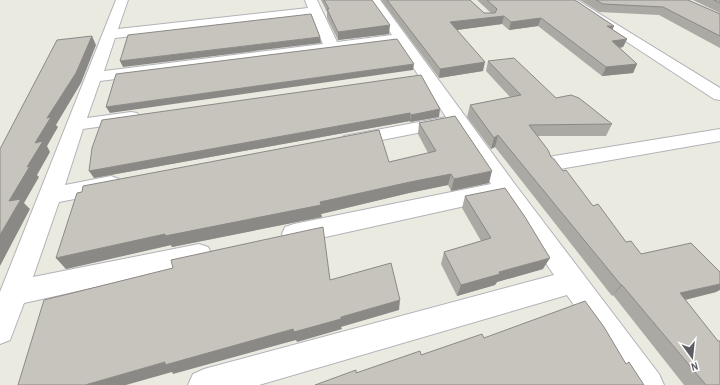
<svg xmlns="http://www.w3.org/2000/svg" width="720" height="385" font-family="'Archivo Narrow',sans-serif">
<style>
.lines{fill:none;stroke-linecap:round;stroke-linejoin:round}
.street-casing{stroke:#b2b3b8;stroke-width:2}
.street{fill:#fff;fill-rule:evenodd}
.wall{fill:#aba9a3}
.shaded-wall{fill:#8b8985}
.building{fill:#c7c4be;stroke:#8b8985}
</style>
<rect width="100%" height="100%" fill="#ebeae1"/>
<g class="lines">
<g class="street-casing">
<g id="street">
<path d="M 116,0 L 128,0 L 118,29 L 308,8 L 305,0 L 317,0 L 337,42 L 392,35 L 368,0 L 380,0 L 514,183 L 659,374 L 664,385 L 629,385 L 567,295 L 259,385 L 188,385 L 193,374 L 204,369 L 554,275 L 501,198 L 294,244 L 285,241 L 282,234 L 285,227 L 294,224 L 491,184 L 453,126 L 351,146 L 344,144 L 341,140 L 344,136 L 446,117 L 397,43 L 100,81 L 87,118 L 131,112 L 137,113 L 140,117 L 137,121 L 131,122 L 83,129 L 65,185 L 111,176 L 119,179 L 122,184 L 119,189 L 111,192 L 59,202 L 33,277 L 199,244 L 208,247 L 212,254 L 208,261 L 199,264 L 24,303 L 10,340 L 0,344 L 0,292 ZM 311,15 L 323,44 L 104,71 L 115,38 Z"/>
<path d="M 563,0 L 577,0 L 720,88 L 720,100 L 714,99 Z"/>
<path d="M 720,129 L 720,141 L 554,170 L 547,168 L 544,163 L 547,158 L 554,156 Z"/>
</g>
</g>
<use href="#street" class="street"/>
</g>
<g class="wall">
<path d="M 321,0 L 372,0 L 389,34 L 338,40 L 327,18 L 327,12 Z"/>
<path d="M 381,0 L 470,0 L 484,13 L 491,13 L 477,0 L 575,0 L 614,26 L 612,29 L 627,39 L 623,47 L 620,48 L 637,64 L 633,73 L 602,76 L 538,26 L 509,30 L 502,24 L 457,30 L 483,71 L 439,78 Z"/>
<path d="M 580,0 L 688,0 L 720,14 L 720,48 L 659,15 L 599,12 Z"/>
<path d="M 693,0 L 720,0 L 720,13 Z"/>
<path d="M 488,61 L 556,98 L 612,124 L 606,136 L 538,136 L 551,157 L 593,206 L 626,242 L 641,254 L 716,292 L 685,300 L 720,385 L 684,385 L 613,295 L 612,296 L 495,147 L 491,149 L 467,117 L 470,105 L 510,97 L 486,71 Z"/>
<path d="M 421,75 L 439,117 L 410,122 L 410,121 L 94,178 Z"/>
<path d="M 419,123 L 489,183 L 451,191 L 448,185 L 409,193 L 321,214 L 322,217 L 172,247 L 171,245 L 66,269 L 56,258 L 389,162 L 428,153 L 418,134 Z"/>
<path d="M 465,196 L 543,269 L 497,282 L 495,285 L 457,296 L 441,264 L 444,252 L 481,241 L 462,208 Z"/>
</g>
<g class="shaded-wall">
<path d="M 504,16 L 502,24 L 449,31 L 450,22 Z"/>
<path d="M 541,18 L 538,26 L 509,30 L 511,22 Z"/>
<path d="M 390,25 L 389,34 L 338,40 L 338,32 Z"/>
<path d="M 607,26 L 614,26 L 610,34 Z"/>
<path d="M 92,36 L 96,45 L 81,83 L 56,125 L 58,127 L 47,146 L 50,152 L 37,175 L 39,177 L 24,203 L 30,209 L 0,266 L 0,235 L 9,201 L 27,167 L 35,143 L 47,118 Z"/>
<path d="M 320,37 L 321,43 L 123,67 L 120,61 Z"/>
<path d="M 627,39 L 623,47 L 608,49 L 612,41 Z"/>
<path d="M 485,62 L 483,71 L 439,78 L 440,69 Z"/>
<path d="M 414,64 L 413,70 L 110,113 L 106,107 Z"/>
<path d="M 637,64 L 633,73 L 602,76 L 606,67 Z"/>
<path d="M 440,109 L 439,117 L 410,122 L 411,115 Z"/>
<path d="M 410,113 L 410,121 L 94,178 L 89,171 Z"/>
<path d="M 498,135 L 495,147 L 491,149 L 494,138 Z"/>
<path d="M 492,171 L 489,183 L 451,191 L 454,179 Z"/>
<path d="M 451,174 L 448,185 L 409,193 L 321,214 L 322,217 L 172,247 L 171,245 L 66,269 L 56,258 L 165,234 L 320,202 L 410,182 Z"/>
<path d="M 550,258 L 543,269 L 497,282 L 495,285 L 457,296 L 461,285 L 499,272 Z"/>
<path d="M 720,284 L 720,290 L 716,292 L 668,304 L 680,293 Z"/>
<path d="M 621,285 L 622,285 L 613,295 L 612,296 Z"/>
<path d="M 400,300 L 399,310 L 341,327 L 342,329 L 297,342 L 296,340 L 173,374 L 172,372 L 126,385 L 85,385 L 165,362 L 341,317 Z"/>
</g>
<g class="building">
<path d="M 324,0 L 372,0 L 390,25 L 338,32 L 327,9 L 329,9 Z"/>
<path d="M 387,0 L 470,0 L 484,13 L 495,13 L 497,9 L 487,0 L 575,0 L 614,26 L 607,26 L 627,39 L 612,41 L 637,64 L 606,67 L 541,18 L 511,22 L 504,16 L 450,22 L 485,62 L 440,69 Z"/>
<path d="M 596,0 L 688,0 L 720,14 L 720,36 L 663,7 L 603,4 Z"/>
<path d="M 714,0 L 720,0 L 720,3 Z"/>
<path d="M 311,14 L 320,37 L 120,61 L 128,35 Z"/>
<path d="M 92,36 L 76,73 L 47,118 L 51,117 L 35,143 L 43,141 L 27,167 L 30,166 L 9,201 L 21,199 L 0,235 L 0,149 L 57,40 Z"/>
<path d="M 397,39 L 414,64 L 106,107 L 116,74 Z"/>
<path d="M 514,58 L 556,98 L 571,95 L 579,98 L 612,124 L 529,125 L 548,150 L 551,157 L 554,159 L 563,171 L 566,170 L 593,206 L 598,204 L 626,242 L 631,241 L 641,254 L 691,243 L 720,272 L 720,284 L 680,293 L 718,341 L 720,341 L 720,385 L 706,385 L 622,285 L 621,285 L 498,135 L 494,138 L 470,105 L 521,95 L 488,61 Z"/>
<path d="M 421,75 L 440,109 L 411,115 L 410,113 L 89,171 L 92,148 L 102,120 Z"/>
<path d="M 455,116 L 492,171 L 454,179 L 451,174 L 410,182 L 320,202 L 321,205 L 165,236 L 165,234 L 56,258 L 77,193 L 82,192 L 83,186 L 379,130 L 389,162 L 436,151 L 419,123 Z"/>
<path d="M 505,188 L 525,217 L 550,258 L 499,272 L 500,274 L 461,285 L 444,252 L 491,238 L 465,196 Z"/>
<path d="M 323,227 L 330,280 L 391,263 L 400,300 L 341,317 L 341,319 L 294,332 L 293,329 L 165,365 L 165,362 L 85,385 L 18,385 L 44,300 L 173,268 L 171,260 Z"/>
<path d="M 585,301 L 604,327 L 626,364 L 629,362 L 644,385 L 315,385 L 356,370 L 356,373 L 420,351 L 421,355 L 482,334 L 484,338 Z"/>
</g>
<g transform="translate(692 357) rotate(165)" stroke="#ffffff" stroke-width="3" paint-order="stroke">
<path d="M0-3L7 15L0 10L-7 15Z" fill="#5a5c61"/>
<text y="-6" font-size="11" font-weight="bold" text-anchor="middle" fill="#5a5c61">N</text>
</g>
</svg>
